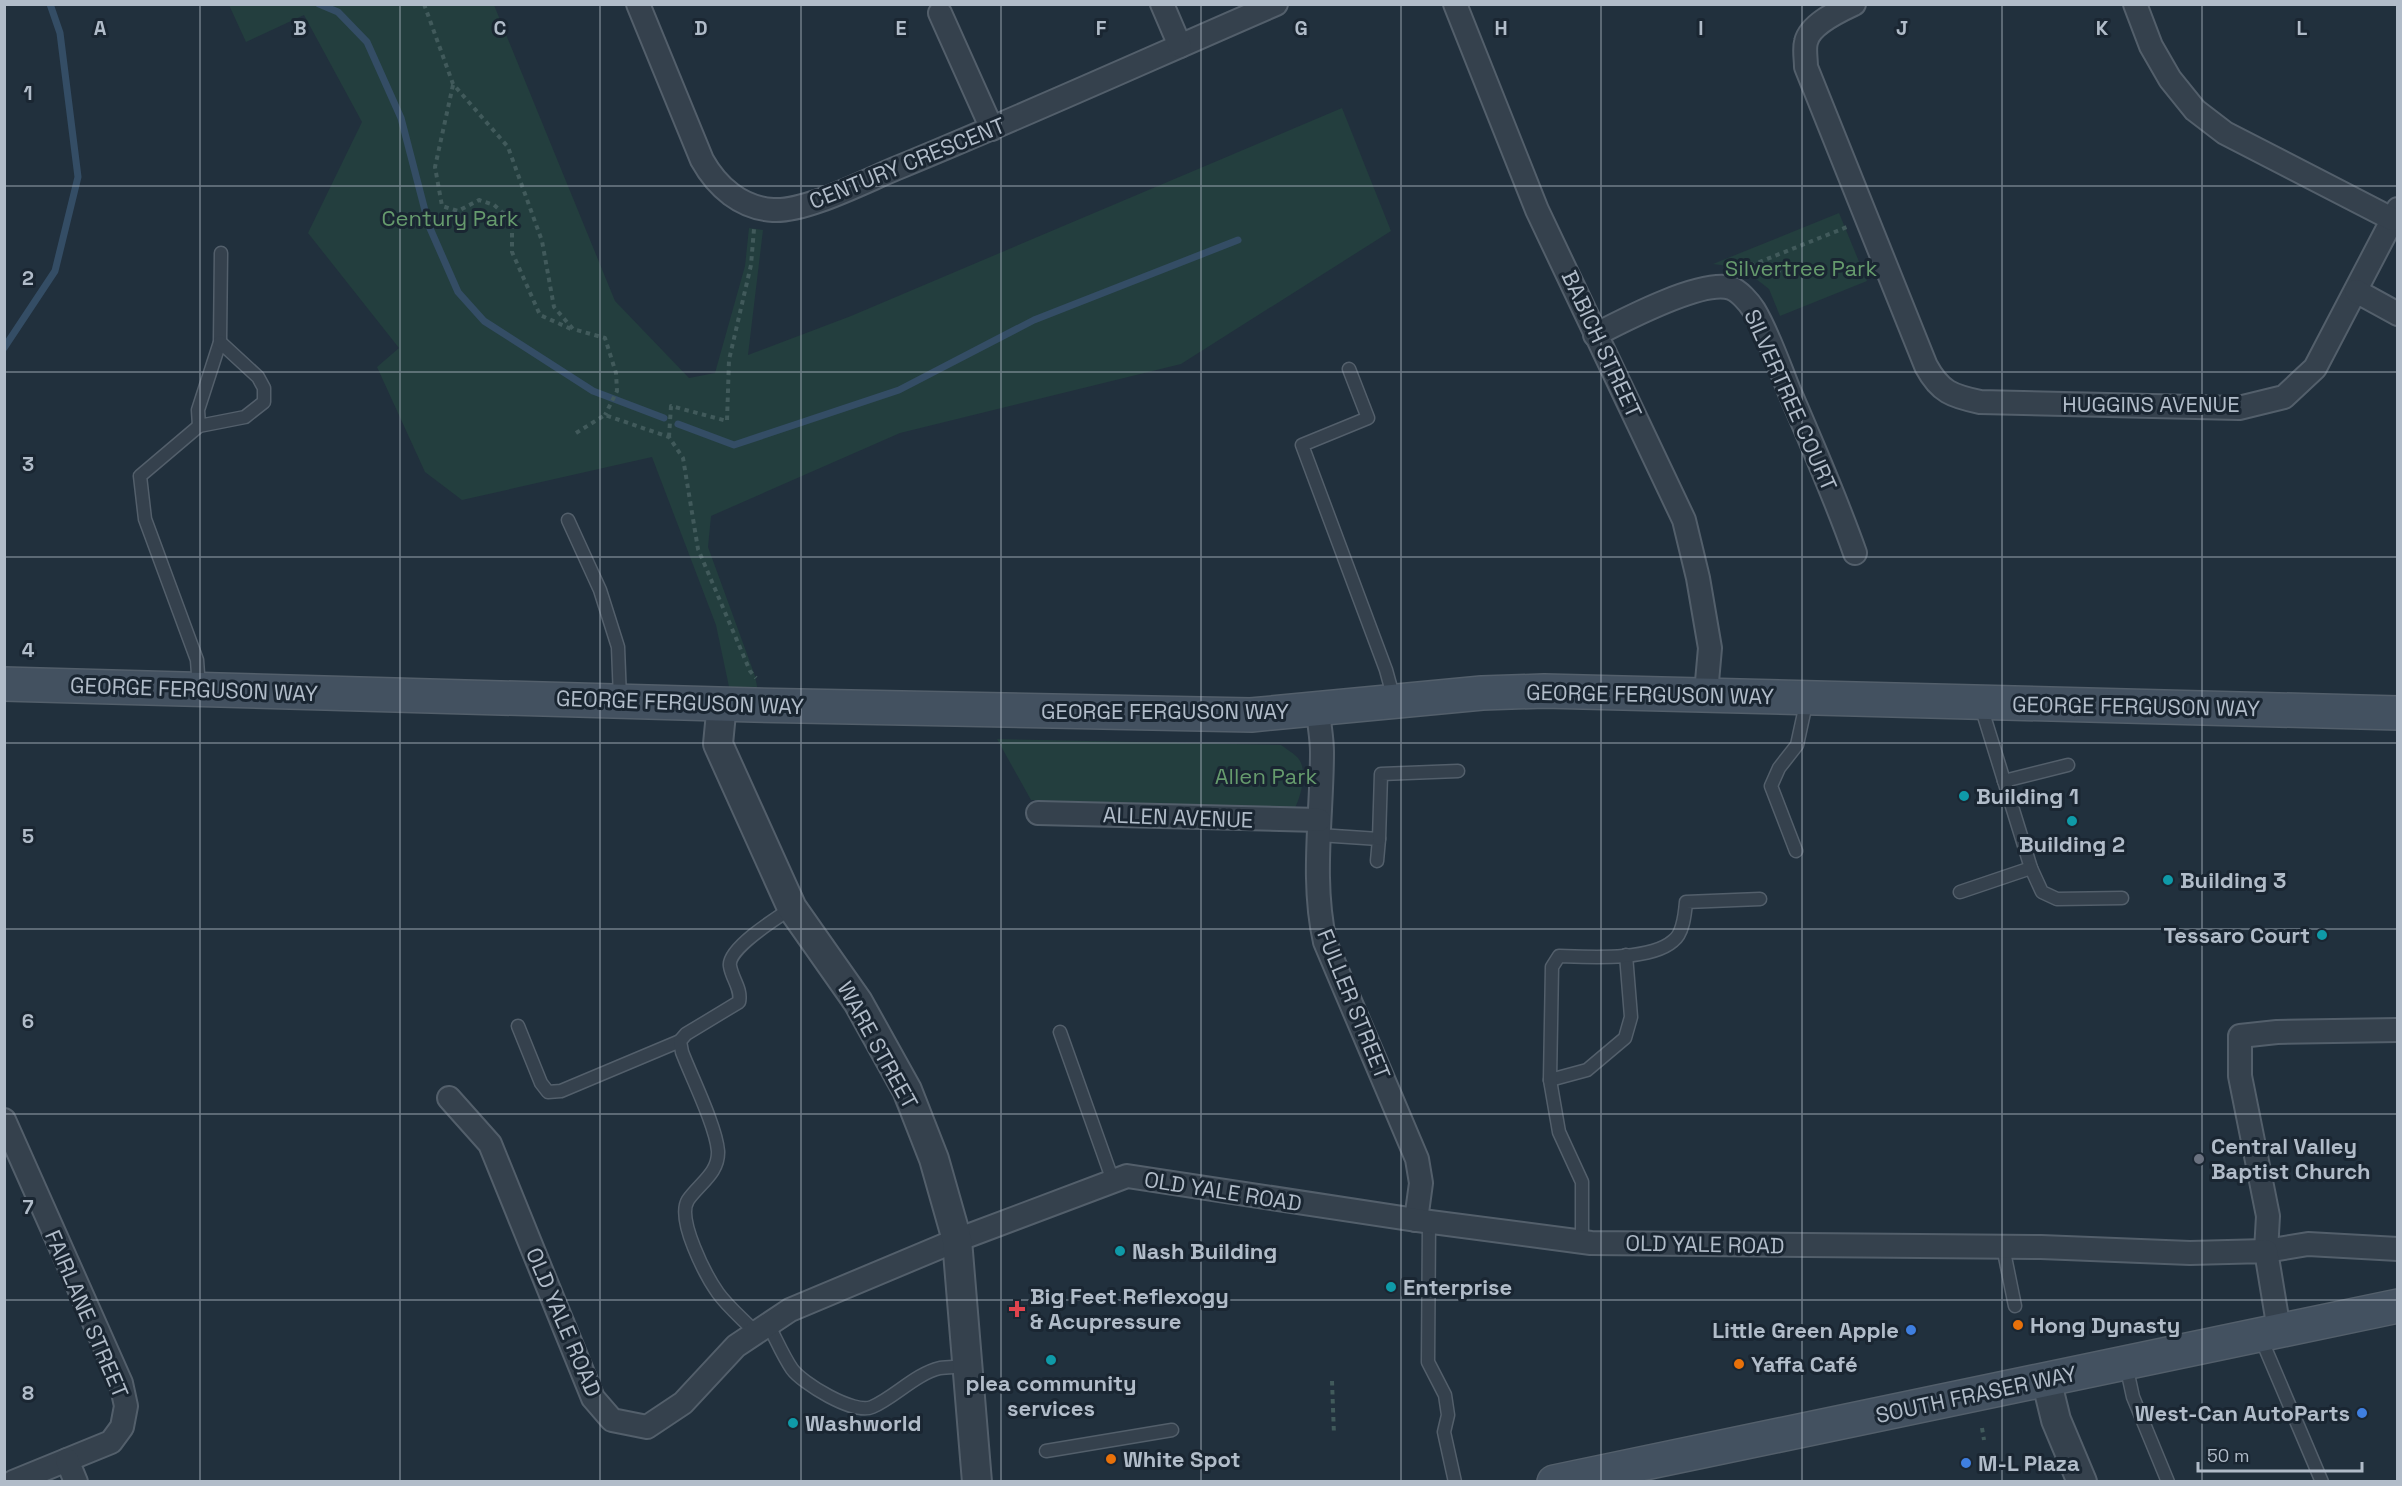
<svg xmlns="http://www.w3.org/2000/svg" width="2402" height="1486" font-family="'Space Grotesk',sans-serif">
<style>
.green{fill:#233e3e}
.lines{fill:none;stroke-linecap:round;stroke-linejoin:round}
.stream{stroke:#344d65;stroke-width:7}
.service-casing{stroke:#535f6b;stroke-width:15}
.minor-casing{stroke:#535f6b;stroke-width:26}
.tertiary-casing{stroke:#535f6b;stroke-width:32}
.secondary-casing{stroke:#535f6b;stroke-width:36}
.path{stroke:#415a5b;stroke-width:4;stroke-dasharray:4.5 4.5;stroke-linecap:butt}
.service{stroke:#35414d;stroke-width:12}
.minor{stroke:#35414d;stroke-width:22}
.tertiary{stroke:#35414d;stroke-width:28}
.secondary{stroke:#435160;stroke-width:33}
.grid{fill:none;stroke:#b1bcc9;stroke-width:1.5;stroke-opacity:0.55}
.culture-dot{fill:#0f9aa8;stroke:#1a2632;stroke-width:2}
.worship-dot{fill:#6b7280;stroke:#1a2632;stroke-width:2}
.health-dot{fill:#e0444e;stroke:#1a2632;stroke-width:2}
.food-dot{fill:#e8710a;stroke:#1a2632;stroke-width:2}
.shop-dot{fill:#3f7fe0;stroke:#1a2632;stroke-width:2}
.labels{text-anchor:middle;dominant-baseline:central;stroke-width:6;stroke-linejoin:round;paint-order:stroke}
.street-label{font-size:22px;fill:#b1bcc9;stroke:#1a2632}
.park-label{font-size:22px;fill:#669b6d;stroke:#1a2632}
.poi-label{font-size:22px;font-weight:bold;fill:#b1bcc9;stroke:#1a2632;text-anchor:start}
.grid-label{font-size:20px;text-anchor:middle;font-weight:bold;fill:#b1bcc9;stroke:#1a2632;stroke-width:6;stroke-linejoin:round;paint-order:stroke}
</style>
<rect width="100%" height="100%" fill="#21303d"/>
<g class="green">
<path d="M 229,5 L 494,5 L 615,301 L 689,378 L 715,373 L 745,266 L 749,228 L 763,230 L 748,355 L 851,316 L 1342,108 L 1391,231 L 1181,364 L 900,433 L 711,516 L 708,547 L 755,676 L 760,701 L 732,701 L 716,625 L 652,457 L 462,500 L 425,472 L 377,367 L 399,348 L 308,233 L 362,122 L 304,15 L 246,42 Z"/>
<path d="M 1839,213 L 1867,281 L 1780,316 L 1769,289 L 1742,268 L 1713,264 Z"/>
<path d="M 997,739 L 1281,745 C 1286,749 1292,752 1297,757 C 1309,769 1301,795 1295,808 L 1031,800 Z"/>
</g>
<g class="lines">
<g class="stream">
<path d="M 319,4 L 338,12 L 367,42 L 401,118 L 429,226 L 458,292 L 484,321 L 593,391 L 664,418"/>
<path d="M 4,348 L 55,271 L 78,177 L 60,33 L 50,4"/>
<path d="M 678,424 L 734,445 L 899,390 L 1034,320 L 1238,240"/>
</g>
<g class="service-casing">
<g id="service">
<path d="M 1349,369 L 1368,418 L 1302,445 L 1386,670 L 1394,699"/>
<path d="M 199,426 L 198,410 L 220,342 L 221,253"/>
<path d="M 568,520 L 600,590 L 618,647 L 620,699"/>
<path d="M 199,688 L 197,660 L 145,519 L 140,476 L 199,426 L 245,417 L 264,402 L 264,388 L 258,377 L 220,342"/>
<path d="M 1980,703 L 2031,868 L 2042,892 L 2057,899 L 2122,898"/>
<path d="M 2004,781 L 2068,765"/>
<path d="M 1319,835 L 1379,839 L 1377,861"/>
<path d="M 1379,839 L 1381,774 L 1458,771"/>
<path d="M 1796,851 L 1771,786 L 1779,768 L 1797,745 L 1807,699"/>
<path d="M 1960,892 L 2031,868"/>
<path d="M 518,1026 L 541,1083 L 548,1092 L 561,1091 L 680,1041"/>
<path d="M 1060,1032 L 1113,1181"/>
<path d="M 1550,1080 L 1587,1070 L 1625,1038 L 1631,1017 L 1626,955"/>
<path d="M 1429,1222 L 1428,1362 L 1445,1395 L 1448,1415 L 1444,1432 L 1455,1482"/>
<path d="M 1582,1242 L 1582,1182 L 1559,1132 L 1550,1080 L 1552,967 L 1559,956 C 1589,957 1650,961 1673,941 C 1683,934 1685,914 1686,902 L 1760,899"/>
<path d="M 2003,1247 L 2015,1306"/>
<path d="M 768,1324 C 776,1339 783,1356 792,1369 C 802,1383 854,1415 872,1407 C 895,1397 915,1374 940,1368 C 949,1367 958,1367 967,1366"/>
<path d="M 756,1333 C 744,1320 728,1307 718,1293 C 706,1276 676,1219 688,1200 C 700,1183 719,1173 718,1151 C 716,1126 691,1076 682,1052 L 680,1041 L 686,1034 L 739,1002 C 742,989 732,979 730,966 C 727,949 778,917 792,908"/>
<path d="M 2260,1336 L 2322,1482"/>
<path d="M 2126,1365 L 2133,1397 L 2168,1482"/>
<path d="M 1046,1451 L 1172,1430"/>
</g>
</g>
<g class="minor-casing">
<g id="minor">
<path d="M 638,4 L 702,160 C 717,187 741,208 773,210 C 806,212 865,181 897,168 C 1024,116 1149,59 1276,4"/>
<path d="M 1162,4 L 1180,46"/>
<path d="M 1455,4 L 1537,210 L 1684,520 L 1698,578 L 1710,648 L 1706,693"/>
<path d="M 1854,4 C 1839,11 1810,24 1806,42 C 1804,49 1806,59 1806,67 L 1926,366 C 1940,392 1952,396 1980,402 L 2239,408 L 2284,397 L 2315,368 L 2398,209"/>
<path d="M 2135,4 L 2151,46 L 2170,79 L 2195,110 L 2225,133 L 2392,219"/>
<path d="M 940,13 L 992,129"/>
<path d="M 2356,291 L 2398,314"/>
<path d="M 1595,335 C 1624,320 1702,279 1731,288 C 1739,291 1749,302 1754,310 C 1769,335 1779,366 1790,393 C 1813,446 1836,499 1855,553"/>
<path d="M 1318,710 C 1319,724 1322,738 1322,752 C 1322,815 1311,880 1325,942 L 1417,1159 L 1421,1183 L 1416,1220"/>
<path d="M 1038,813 L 1319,820"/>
<path d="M 2398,1030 L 2277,1032 L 2240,1036 L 2240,1076 L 2268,1216 L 2266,1251 L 2308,1244 L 2398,1249"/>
<path d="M 449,1098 L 490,1144 L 593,1398 L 612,1420 L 647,1427 L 683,1403 L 736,1346 L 790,1310 L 957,1240 L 1127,1176 L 1416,1220 L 1591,1243 L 2041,1247 L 2190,1253 L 2266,1251 L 2279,1330"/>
<path d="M 4,1120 L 121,1383 L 126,1406 L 122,1427 L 111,1442 L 13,1482"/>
<path d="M 67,1460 L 76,1482"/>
</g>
</g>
<g class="tertiary-casing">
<g id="tertiary">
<path d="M 722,703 L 718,744 L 792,908 L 858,1002 L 907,1090 L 934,1159 L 957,1240 L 977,1482"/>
<path d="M 2046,1379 L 2056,1420 L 2082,1482"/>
</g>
</g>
<g class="secondary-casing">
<g id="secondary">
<path d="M 4,684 L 754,705 L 1251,715 L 1482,693 L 1544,691 L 2398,713"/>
<path d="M 1554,1482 L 2398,1306"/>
</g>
</g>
<g class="path">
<path d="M 424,4 L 453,84 L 508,147 L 542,241 L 554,307 L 573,329 L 605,338 L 616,373 L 617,391 L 605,415"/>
<path d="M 453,85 L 435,167 L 442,206 L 458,211 L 479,200 L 494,205 L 512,221 L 512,252 L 540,315 L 571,329"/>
<path d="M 1760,263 L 1790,278"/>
<path d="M 1742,269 L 1847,227"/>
<path d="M 576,433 L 605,415 L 669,437 L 683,458 L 698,549 L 750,671 L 756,678"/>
<path d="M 669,437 L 671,406 L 727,421 L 729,360 L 751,265 L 754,229"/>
<path d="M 1332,1381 L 1334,1435"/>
<path d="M 1982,1428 L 1984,1440"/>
</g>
<use href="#service" class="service"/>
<use href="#minor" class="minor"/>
<use href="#tertiary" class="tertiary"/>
<use href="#secondary" class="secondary"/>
</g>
<path class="grid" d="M 200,4 L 200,1482M 400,4 L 400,1482M 600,4 L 600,1482M 801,4 L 801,1482M 1001,4 L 1001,1482M 1201,4 L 1201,1482M 1401,4 L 1401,1482M 1601,4 L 1601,1482M 1802,4 L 1802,1482M 2002,4 L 2002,1482M 2202,4 L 2202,1482M 4,186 L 2398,186M 4,372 L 2398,372M 4,557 L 2398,557M 4,743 L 2398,743M 4,929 L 2398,929M 4,1114 L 2398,1114M 4,1300 L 2398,1300"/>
<g class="culture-dot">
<circle cx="1964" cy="796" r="6"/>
<circle cx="2072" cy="821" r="6"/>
<circle cx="2168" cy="880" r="6"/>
<circle cx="2322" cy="935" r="6"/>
<circle cx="1120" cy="1251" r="6"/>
<circle cx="1391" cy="1287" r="6"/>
<circle cx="1051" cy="1360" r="6"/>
<circle cx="793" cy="1423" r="6"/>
</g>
<circle class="worship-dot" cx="2199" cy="1159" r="6"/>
<path class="health-dot" d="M1014 1300h6v6h6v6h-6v6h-6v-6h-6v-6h6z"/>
<g class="food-dot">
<circle cx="2018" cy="1325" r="6"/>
<circle cx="1739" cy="1364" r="6"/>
<circle cx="1111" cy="1459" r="6"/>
</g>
<g class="shop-dot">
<circle cx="1911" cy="1330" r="6"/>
<circle cx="2362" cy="1413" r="6"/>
<circle cx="1966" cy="1463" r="6"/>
</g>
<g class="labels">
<g class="street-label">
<text transform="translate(907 163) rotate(-22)">CENTURY CRESCENT</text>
<text transform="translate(1602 344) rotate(65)">BABICH STREET</text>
<text transform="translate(1791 400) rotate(66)">SILVERTREE COURT</text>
<text x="2151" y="404">HUGGINS AVENUE</text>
<text transform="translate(194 689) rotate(2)">GEORGE FERGUSON WAY</text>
<text transform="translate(1650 694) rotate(1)">GEORGE FERGUSON WAY</text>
<text transform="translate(680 702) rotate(2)">GEORGE FERGUSON WAY</text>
<text transform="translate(2136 706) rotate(1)">GEORGE FERGUSON WAY</text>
<text x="1165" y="711">GEORGE FERGUSON WAY</text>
<text transform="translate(1178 817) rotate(2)">ALLEN AVENUE</text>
<text transform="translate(1354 1004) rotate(68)">FULLER STREET</text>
<text transform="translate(878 1045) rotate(61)">WARE STREET</text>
<text transform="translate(1223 1191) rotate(9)">OLD YALE ROAD</text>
<text transform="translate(1705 1244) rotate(1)">OLD YALE ROAD</text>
<text transform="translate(87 1314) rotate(67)">FAIRLANE STREET</text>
<text transform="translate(564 1322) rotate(67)">OLD YALE ROAD</text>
<text transform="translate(1976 1394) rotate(-12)">SOUTH FRASER WAY</text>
</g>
<g class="park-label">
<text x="450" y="218">Century Park</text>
<text x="1801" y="268">Silvertree Park</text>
<text x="1266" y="776">Allen Park</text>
</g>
<g class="poi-label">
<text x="1976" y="796">Building 1</text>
<text x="2072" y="844" text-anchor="middle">Building 2</text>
<text x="2180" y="880">Building 3</text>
<text x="2310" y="935" text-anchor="end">Tessaro Court</text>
<text x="2211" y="1146">Central Valley<tspan x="2211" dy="25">Baptist Church</tspan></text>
<text x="1132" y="1251">Nash Building</text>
<text x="1403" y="1287">Enterprise</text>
<text x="1030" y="1296">Big Feet Reflexogy<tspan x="1030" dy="25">&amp; Acupressure</tspan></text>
<text x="2030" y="1325">Hong Dynasty</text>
<text x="1899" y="1330" text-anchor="end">Little Green Apple</text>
<text x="1751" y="1364">Yaffa Café</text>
<text x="1051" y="1383" text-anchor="middle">plea community<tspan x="1051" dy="25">services</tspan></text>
<text x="2350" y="1413" text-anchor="end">West-Can AutoParts</text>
<text x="805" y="1423">Washworld</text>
<text x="1123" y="1459">White Spot</text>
<text x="1978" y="1463">M-L Plaza</text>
</g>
</g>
<g class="grid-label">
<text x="100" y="35">A</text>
<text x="300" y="35">B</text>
<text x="500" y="35">C</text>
<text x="701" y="35">D</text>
<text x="901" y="35">E</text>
<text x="1101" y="35">F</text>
<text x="1301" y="35">G</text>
<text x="1501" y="35">H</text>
<text x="1701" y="35">I</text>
<text x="1902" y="35">J</text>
<text x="2102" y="35">K</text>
<text x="2302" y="35">L</text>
<text x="28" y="100">1</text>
<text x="28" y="285">2</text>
<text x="28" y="471">3</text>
<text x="28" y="657">4</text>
<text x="28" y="843">5</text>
<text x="28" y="1028">6</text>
<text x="28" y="1214">7</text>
<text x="28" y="1400">8</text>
</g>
<rect width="2402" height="1486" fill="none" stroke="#b1bcc9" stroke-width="12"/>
<path d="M2198 1462v9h164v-9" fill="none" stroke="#b1bcc9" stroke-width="3"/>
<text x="2207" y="1462" font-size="18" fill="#b1bcc9" stroke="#1a2632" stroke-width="4.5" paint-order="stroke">50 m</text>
</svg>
